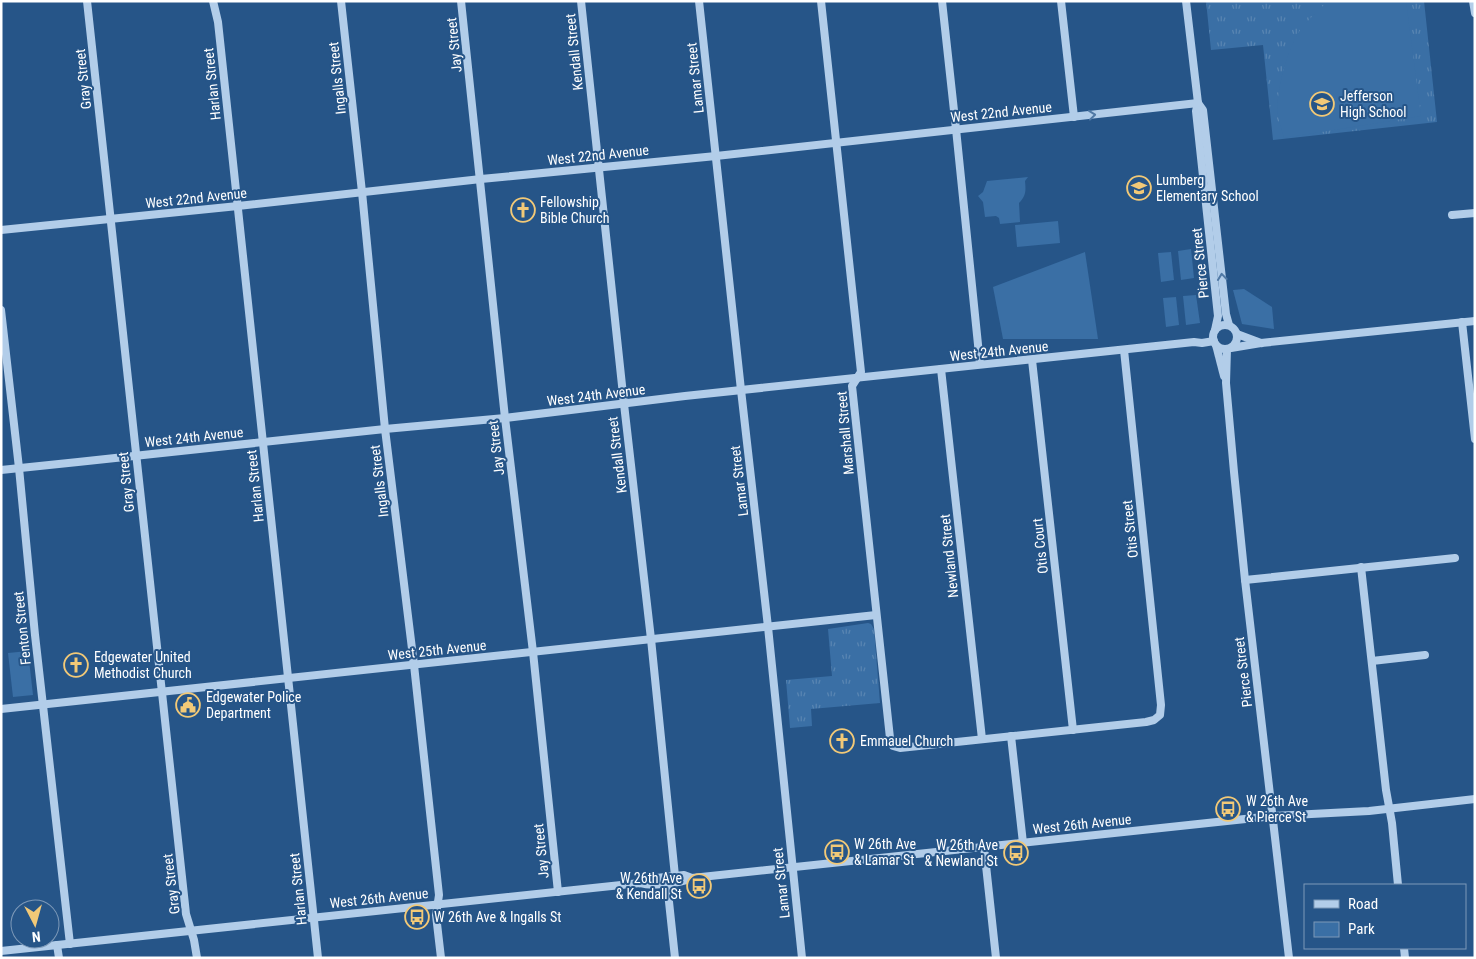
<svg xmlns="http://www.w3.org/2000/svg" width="1476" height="959" font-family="'Roboto Condensed',sans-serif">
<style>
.grass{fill:url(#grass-tufts)}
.green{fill:#3a6fa5}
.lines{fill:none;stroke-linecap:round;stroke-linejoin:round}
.minor{stroke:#b2cde9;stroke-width:8}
.oneway{stroke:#5079a5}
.labels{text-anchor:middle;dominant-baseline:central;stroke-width:4;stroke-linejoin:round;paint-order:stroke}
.street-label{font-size:14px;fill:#fff;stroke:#265588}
.poi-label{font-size:14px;fill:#fff;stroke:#265588;text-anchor:start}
</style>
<defs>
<pattern id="grass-tufts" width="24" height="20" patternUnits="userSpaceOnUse" patternTransform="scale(1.25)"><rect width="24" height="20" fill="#3a6fa5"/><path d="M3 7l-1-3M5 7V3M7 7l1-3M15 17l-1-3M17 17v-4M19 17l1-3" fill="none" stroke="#5885b2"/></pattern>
</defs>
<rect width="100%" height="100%" fill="#265588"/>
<g class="grass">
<path d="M 1206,1 L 1424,1 L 1437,122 L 1273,140 L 1263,45 L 1211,50 Z"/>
<path d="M 868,623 L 871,624 L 874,629 L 880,703 L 811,709 L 812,726 L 790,728 L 786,680 L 832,676 L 828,629 Z"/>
</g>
<g class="green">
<path d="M 1329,1 L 1406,1 L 1421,116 L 1284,138 C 1282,130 1279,123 1278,115 C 1275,93 1288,46 1301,29 C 1309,19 1319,9 1329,1 Z"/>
<path d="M 1028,177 L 1025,181 C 1026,191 1026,196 1019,203 L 1020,222 L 1000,224 L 999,218 L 996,216 L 985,217 L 983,202 L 978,196 L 983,192 L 987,181 Z"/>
<path d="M 1058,221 L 1060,243 L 1017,247 L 1015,225 Z"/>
<path d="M 1191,249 L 1194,278 L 1181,280 L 1178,251 Z"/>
<path d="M 1085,252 L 1098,339 L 1003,339 L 993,287 Z"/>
<path d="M 1171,252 L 1174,280 L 1161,282 L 1158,253 Z"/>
<path d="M 1244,289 L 1272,307 L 1274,329 L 1242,324 L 1233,290 Z"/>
<path d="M 1196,295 L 1200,323 L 1186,325 L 1183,296 Z"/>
<path d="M 1176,297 L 1179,325 L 1166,327 L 1163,298 Z"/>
<path d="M 28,651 L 33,695 L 13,697 L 8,653 Z"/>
</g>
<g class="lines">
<g class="minor">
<path d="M 87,1 L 186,914 L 194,940 L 197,958"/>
<path d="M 213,1 L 218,22 L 318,958"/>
<path d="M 341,1 L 362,192 L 385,429 L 414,665 L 439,895 L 436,915 L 441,958"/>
<path d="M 461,1 L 505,418 L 533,652 L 558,892"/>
<path d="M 581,1 L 624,404 L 651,639 L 675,876"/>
<path d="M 699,1 L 741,390 L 768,627 L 802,958"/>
<path d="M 821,1 L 861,372 L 852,386 L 890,738 L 893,746 L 900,748 L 1146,722 L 1154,720 L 1160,715 L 1161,705 L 1124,350"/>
<path d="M 942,1 L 956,129 L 980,364"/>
<path d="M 1061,1 L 1074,117"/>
<path d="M 1186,1 L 1198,103 L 1196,111 L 1218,316 L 1215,330"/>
<path d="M 1473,1 L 1475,13"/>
<path d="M 1198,103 L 1203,110 L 1226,314 L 1229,325"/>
<path d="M 1452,215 L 1475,213"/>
<path d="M 1,230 L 238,206 L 481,179 L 716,156 L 1198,103"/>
<path d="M 1,310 L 19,468 L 35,635 L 70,944"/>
<path d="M 1462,322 L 1475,439"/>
<circle cx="1225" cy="337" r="12"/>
<path d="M 1237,334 L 1261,343"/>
<path d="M 1216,345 L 1224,376"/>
<path d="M 1231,348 L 1261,343 L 1475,321"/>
<path d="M 1227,349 L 1226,383 L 1234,472 L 1245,580 L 1289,958"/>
<path d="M 1032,360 L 1073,730"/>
<path d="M 941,369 L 982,739"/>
<path d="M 1,470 L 78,462 L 385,429 L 505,418 L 685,396 L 1194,342 L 1202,343 L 1214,341"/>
<path d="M 1361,567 L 1386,790 L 1392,823 L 1398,885"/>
<path d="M 1245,580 L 1455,558"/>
<path d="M 1372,661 L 1425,655"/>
<path d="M 1,709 L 876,615"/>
<path d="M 1011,736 L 1023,843"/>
<path d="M 984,847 L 996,958"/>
<path d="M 640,883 L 647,879 L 684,875 L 692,878"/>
<path d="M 667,883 L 675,958"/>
<path d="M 57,945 L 59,958"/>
<path d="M 1404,948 L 1405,958"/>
<path d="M 1,951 L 640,883 C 653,887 680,883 692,878 L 1273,816 L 1369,811 L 1475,799"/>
</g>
</g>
<defs><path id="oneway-chevron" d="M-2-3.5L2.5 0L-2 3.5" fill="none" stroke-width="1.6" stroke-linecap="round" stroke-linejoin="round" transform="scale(1.25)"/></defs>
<g class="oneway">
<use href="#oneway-chevron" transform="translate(1092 115) rotate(-6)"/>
<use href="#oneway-chevron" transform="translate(1222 277) rotate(-96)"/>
</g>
<defs>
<g id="school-ring" transform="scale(1.25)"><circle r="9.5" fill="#265588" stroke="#f2c977" stroke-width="1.5"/><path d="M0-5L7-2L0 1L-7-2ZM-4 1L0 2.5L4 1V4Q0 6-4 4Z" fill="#f2c977"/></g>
<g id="church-ring" transform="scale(1.25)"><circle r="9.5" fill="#265588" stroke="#f2c977" stroke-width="1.5"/><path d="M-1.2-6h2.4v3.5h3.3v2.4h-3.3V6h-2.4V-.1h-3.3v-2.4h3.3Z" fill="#f2c977"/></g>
<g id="civic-ring" transform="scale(1.25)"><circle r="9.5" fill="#265588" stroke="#f2c977" stroke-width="1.5"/><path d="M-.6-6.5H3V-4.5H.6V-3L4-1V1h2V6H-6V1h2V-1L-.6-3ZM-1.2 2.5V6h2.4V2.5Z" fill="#f2c977"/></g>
<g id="bus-ring" transform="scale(1.25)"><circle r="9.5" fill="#265588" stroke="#f2c977" stroke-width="1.5"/><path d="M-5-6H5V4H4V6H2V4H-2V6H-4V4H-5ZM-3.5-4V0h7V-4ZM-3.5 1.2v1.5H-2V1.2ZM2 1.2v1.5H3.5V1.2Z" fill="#f2c977"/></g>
</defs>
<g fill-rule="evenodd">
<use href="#school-ring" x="1322" y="104"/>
<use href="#school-ring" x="1139" y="188"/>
<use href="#church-ring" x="523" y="210"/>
<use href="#church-ring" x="76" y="665"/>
<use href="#civic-ring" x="188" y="705"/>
<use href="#church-ring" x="842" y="741"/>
<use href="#bus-ring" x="1228" y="809"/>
<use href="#bus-ring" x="837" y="852"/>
<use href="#bus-ring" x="1016" y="853"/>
<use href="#bus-ring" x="699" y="886"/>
<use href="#bus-ring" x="417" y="917"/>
</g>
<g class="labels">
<g class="street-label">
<text transform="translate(454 45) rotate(-96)">Jay Street</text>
<text transform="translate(574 52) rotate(-96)">Kendall Street</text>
<text transform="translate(337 78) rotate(-96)">Ingalls Street</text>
<text transform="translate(695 78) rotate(-96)">Lamar Street</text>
<text transform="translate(83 79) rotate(-96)">Gray Street</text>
<text transform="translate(212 84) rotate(-96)">Harlan Street</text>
<text transform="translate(1001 112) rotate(-6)">West 22nd Avenue</text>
<text transform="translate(598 155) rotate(-6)">West 22nd Avenue</text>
<text transform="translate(196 198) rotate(-6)">West 22nd Avenue</text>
<text transform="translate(1200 263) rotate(-96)">Pierce Street</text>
<text transform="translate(999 351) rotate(-6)">West 24th Avenue</text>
<text transform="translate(596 395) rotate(-7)">West 24th Avenue</text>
<text transform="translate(845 433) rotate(-95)">Marshall Street</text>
<text transform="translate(194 437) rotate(-6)">West 24th Avenue</text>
<text transform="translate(496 448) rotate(-97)">Jay Street</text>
<text transform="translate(617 455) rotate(-97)">Kendall Street</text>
<text transform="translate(379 481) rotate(-97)">Ingalls Street</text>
<text transform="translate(739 481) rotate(-97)">Lamar Street</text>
<text transform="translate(126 482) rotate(-96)">Gray Street</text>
<text transform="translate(255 486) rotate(-96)">Harlan Street</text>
<text transform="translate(1130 529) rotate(-96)">Otis Street</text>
<text transform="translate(1040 546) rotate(-96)">Otis Court</text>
<text transform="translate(949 556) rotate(-96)">Newland Street</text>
<text transform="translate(22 628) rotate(-96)">Fenton Street</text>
<text transform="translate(437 650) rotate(-6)">West 25th Avenue</text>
<text transform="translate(1243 672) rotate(-97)">Pierce Street</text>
<text transform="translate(1082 824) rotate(-6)">West 26th Avenue</text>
<text transform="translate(541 851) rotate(-96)">Jay Street</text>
<text transform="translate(781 883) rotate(-96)">Lamar Street</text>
<text transform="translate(171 884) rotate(-97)">Gray Street</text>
<text transform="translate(298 889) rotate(-96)">Harlan Street</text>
<text transform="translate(379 898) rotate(-6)">West 26th Avenue</text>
</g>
<g class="poi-label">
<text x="1340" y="96">Jefferson<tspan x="1340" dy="16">High School</tspan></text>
<text x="1156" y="180">Lumberg<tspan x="1156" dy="16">Elementary School</tspan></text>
<text x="540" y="202">Fellowship<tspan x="540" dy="16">Bible Church</tspan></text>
<text x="94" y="657">Edgewater United<tspan x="94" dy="16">Methodist Church</tspan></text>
<text x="206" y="697">Edgewater Police<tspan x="206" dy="16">Department</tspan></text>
<text x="860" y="741">Emmauel Church</text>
<text x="1246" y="801">W 26th Ave<tspan x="1246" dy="16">&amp; Pierce St</tspan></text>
<text x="854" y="844">W 26th Ave<tspan x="854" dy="16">&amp; Lamar St</tspan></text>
<text x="998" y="845" text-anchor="end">W 26th Ave<tspan x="998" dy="16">&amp; Newland St</tspan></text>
<text x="682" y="878" text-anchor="end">W 26th Ave<tspan x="682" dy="16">&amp; Kendall St</tspan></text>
<text x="434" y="917">W 26th Ave &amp; Ingalls St</text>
</g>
</g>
<rect width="1476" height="959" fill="none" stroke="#ffffff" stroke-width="5"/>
<rect x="1304" y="884" width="162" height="65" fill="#265588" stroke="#7d99b8"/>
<rect x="1314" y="900" width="25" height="8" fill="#b2cde9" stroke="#7d99b8"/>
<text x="1348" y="909" font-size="15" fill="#ffffff">Road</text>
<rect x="1314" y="922" width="25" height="15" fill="#3a6fa5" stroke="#7d99b8"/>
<text x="1348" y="934" font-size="15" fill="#ffffff">Park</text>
<g transform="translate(35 924) rotate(174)"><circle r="24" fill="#265588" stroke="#7d99b8"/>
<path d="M0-4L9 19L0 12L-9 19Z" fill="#f2c977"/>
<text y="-8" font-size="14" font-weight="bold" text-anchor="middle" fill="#ffffff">N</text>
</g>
</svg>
